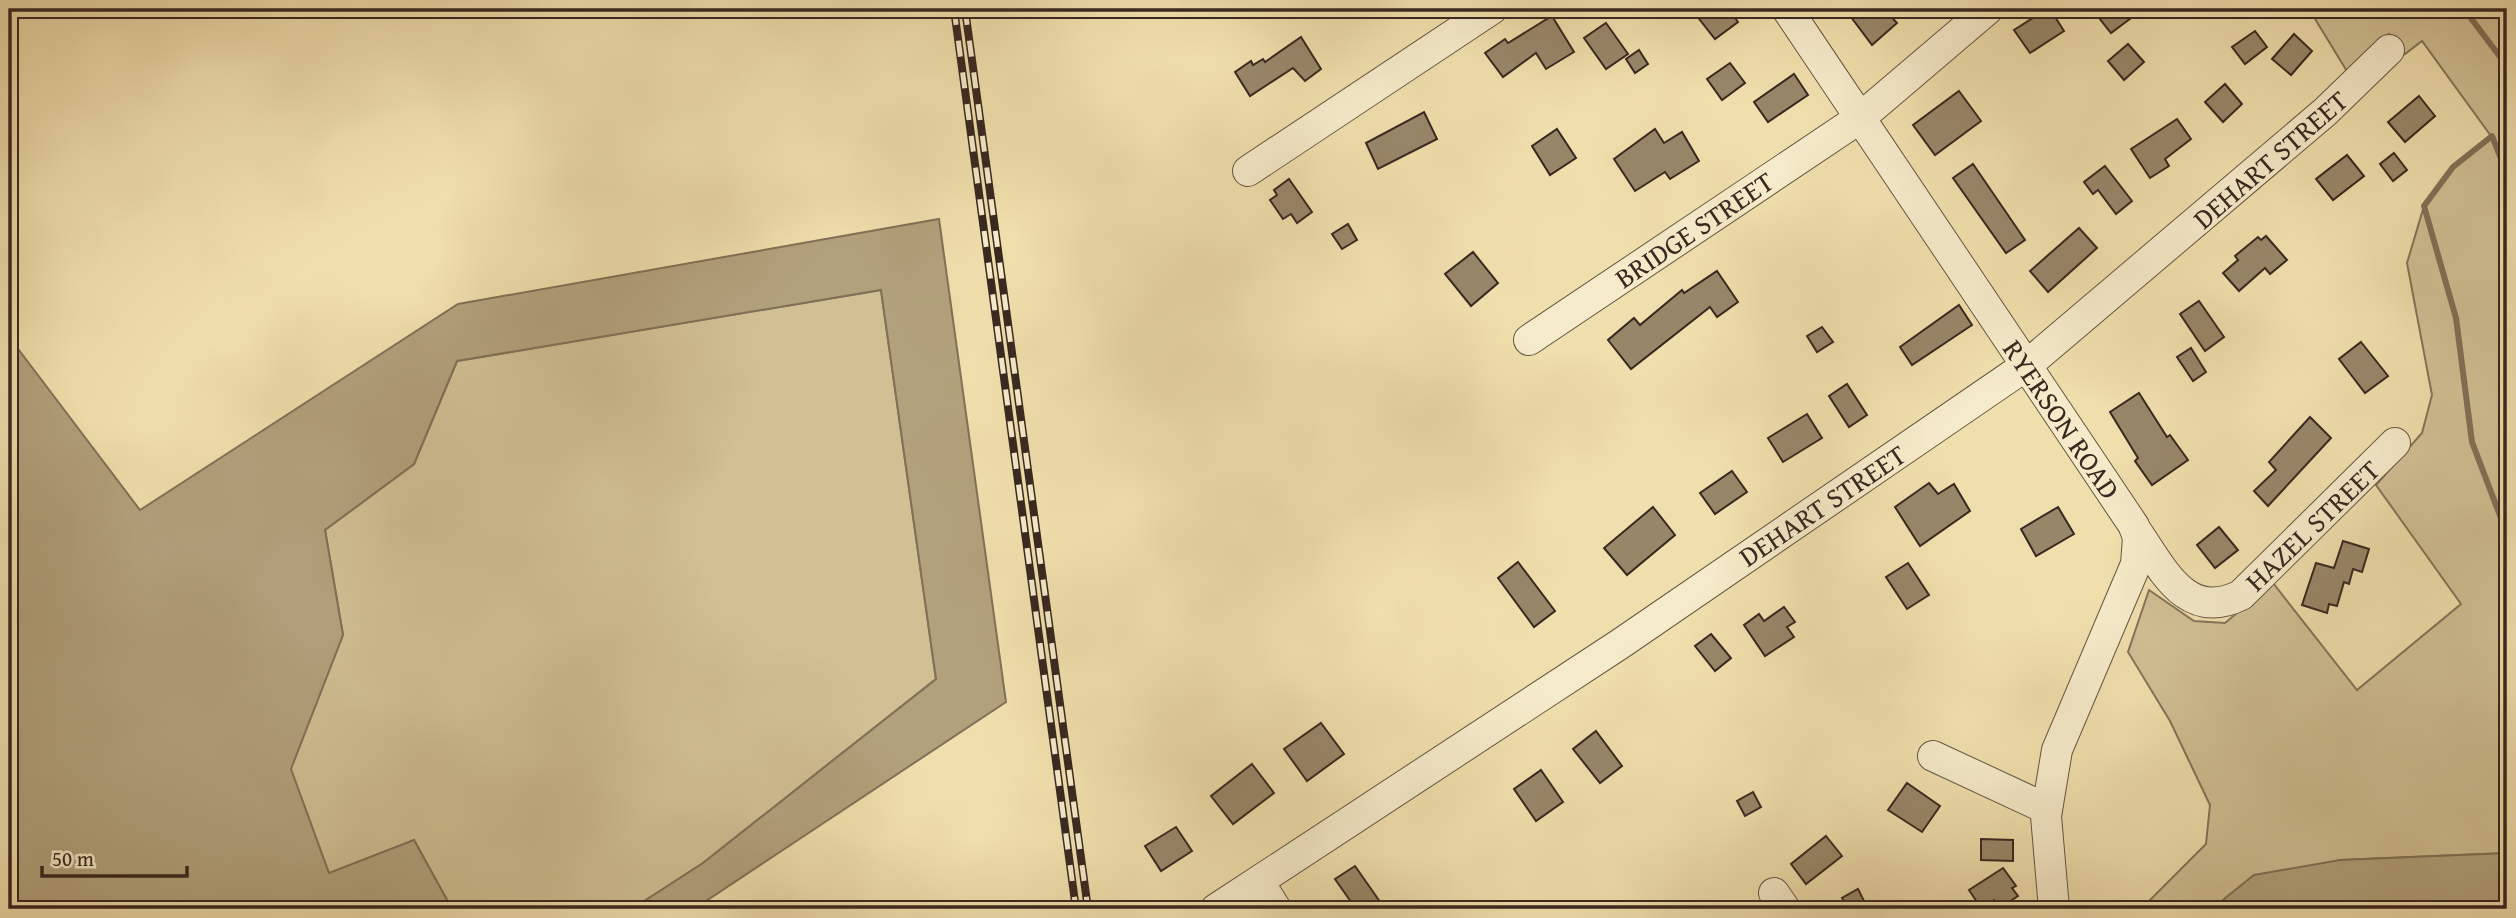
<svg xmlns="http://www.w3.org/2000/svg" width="2516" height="918" font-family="'Gentium Book Plus',serif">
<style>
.green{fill:#d0c094;stroke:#84745a;stroke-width:2}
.water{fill:#b1a17c;stroke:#817157;stroke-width:2}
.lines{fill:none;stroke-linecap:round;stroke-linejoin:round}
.stream{stroke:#817157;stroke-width:6}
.building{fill:#978769;stroke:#382820;stroke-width:2}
.minor-casing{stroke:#665643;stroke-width:32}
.minor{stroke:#f5eac9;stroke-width:30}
.rail-casing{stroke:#382820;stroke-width:8}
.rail{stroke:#f5eac9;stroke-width:5;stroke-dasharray:16;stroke-linecap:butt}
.labels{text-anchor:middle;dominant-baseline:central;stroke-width:6;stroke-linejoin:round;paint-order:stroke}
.street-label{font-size:28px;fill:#382820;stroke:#f5eac9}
</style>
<rect width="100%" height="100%" fill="#efdfac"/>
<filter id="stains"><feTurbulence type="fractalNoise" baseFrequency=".00286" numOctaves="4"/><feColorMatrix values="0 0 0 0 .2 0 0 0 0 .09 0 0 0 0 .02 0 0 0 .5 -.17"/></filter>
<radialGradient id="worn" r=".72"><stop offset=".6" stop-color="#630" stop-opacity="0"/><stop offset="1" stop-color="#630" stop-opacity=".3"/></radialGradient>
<g class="green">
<path d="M 2309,9 L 2507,9 L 2507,853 L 2340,860 L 2219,903 L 2217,909 L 2146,909 L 2149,901 L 2206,844 L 2210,805 L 2170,721 L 2128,652 L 2149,590 L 2194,621 L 2225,623 L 2273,583 L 2357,690 L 2461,604 L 2376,485 L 2422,433 L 2432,395 L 2407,263 L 2424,206 L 2453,167 L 2491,136 L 2422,41 L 2405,54 L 2389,34 L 2348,73 Z"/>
<path d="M 881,290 L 936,679 L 703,863 L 632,909 L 452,909 L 414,840 L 329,874 L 290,769 L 343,635 L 325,530 L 414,464 L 457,361 Z"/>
</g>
<g class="water">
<path d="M 939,219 L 1006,702 L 694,909 L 632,909 L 703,863 L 936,679 L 881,290 L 457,361 L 414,464 L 325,530 L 343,635 L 291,769 L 329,873 L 414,840 L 452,909 L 9,909 L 9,337 L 140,510 L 458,304 Z"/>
<path d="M 2507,853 L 2507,909 L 2217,909 L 2219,903 L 2254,875 L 2340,860 Z"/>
</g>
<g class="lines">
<g class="stream">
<path d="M 2464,9 L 2507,66"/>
<path d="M 2507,174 L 2492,136 L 2453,167 L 2424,206 L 2456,318 L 2472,442 L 2507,534"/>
</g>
</g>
<g class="building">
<path d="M 1704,9 L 1728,9 L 1738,22 L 1715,39 L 1696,15 Z"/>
<path d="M 1845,9 L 1884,9 L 1897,23 L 1872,45 Z"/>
<path d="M 2047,9 L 2050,9 L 2064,31 L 2030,53 L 2014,30 Z"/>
<path d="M 2092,9 L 2143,9 L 2111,33 Z"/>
<path d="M 1552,16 L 1574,52 L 1546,69 L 1536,53 L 1503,77 L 1485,53 L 1505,39 L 1508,43 Z"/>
<path d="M 1606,23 L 1628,54 L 1606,69 L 1584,38 Z"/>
<path d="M 2255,31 L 2267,47 L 2245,64 L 2232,47 Z"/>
<path d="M 2294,34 L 2312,51 L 2291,75 L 2272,59 Z"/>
<path d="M 1301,37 L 1321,69 L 1305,81 L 1293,68 L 1250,96 L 1235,72 L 1251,61 L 1253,65 L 1263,59 L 1265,62 Z"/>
<path d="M 2128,44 L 2144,62 L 2124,80 L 2108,61 Z"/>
<path d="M 1639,50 L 1648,64 L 1635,73 L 1626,59 Z"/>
<path d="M 1730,63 L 1745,83 L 1722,100 L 1707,79 Z"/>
<path d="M 1794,74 L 1808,95 L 1768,122 L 1754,102 Z"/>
<path d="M 2225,84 L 2242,104 L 2223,122 L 2205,102 Z"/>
<path d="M 1959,91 L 1981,121 L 1935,155 L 1913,125 Z"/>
<path d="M 2419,96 L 2435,116 L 2405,142 L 2388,122 Z"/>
<path d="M 1424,112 L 1437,139 L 1378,169 L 1366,143 Z"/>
<path d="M 2177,119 L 2191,139 L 2165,159 L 2169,166 L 2150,178 L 2131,149 Z"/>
<path d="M 1557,129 L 1576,158 L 1550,175 L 1532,146 Z"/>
<path d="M 1655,129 L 1664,143 L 1682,132 L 1699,161 L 1670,179 L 1665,172 L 1635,191 L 1614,159 Z"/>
<path d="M 2394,153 L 2407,170 L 2393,181 L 2380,164 Z"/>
<path d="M 2347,155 L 2364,176 L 2333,200 L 2316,179 Z"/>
<path d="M 1973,164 L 2025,240 L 2006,253 L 1953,178 Z"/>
<path d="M 2105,166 L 2132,201 L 2116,214 L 2098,190 L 2093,194 L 2084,182 Z"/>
<path d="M 1289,179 L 1312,212 L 1297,223 L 1291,214 L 1283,219 L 1270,200 L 1277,195 L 1274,190 Z"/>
<path d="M 1348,224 L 1357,240 L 1342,249 L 1332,234 Z"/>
<path d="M 2079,228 L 2097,248 L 2048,292 L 2030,271 Z"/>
<path d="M 2266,236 L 2287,260 L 2270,274 L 2265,268 L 2239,291 L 2223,273 L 2238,260 L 2235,256 L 2258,237 L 2261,240 Z"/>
<path d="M 1473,252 L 1498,283 L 1471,306 L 1445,274 Z"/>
<path d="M 1717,271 L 1738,302 L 1717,317 L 1710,307 L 1631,369 L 1608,340 L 1634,318 L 1640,325 L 1682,290 L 1684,293 Z"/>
<path d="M 2199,301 L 2224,337 L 2205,351 L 2180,314 Z"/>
<path d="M 1959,305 L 1972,325 L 1912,365 L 1900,347 Z"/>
<path d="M 1822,327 L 1833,342 L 1817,352 L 1807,336 Z"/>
<path d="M 2361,342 L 2388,376 L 2365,393 L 2339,359 Z"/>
<path d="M 2191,348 L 2206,372 L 2193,381 L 2177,357 Z"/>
<path d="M 1847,384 L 1867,415 L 1849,427 L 1829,396 Z"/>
<path d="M 2139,393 L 2167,437 L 2170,435 L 2188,460 L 2152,485 L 2135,461 L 2138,458 L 2110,412 Z"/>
<path d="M 1807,414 L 1822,438 L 1783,462 L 1768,438 Z"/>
<path d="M 2310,417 L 2331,438 L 2268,506 L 2254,491 L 2276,470 L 2269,462 Z"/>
<path d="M 1732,471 L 1747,492 L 1715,514 L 1700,493 Z"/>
<path d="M 1929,483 L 1938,494 L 1954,484 L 1970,511 L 1920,546 L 1895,507 Z"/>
<path d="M 1653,507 L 1675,535 L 1627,575 L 1604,548 Z"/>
<path d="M 2058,507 L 2074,534 L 2036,556 L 2021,529 Z"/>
<path d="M 2219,527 L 2238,550 L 2215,568 L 2197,545 Z"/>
<path d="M 2343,541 L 2369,549 L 2362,572 L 2353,569 L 2349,584 L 2344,582 L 2337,606 L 2329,604 L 2327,613 L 2302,605 L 2316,563 L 2334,568 Z"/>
<path d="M 1518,562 L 1555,611 L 1534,627 L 1498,578 Z"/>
<path d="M 1908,563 L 1929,595 L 1907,609 L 1886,577 Z"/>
<path d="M 1784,607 L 1795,622 L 1787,627 L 1794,637 L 1765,656 L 1744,625 L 1759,614 L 1764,621 Z"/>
<path d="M 1711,634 L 1731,658 L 1715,671 L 1695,646 Z"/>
<path d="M 1321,723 L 1344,754 L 1307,781 L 1284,749 Z"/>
<path d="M 1596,731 L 1622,766 L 1600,783 L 1573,749 Z"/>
<path d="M 1252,764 L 1274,793 L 1233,824 L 1211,796 Z"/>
<path d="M 1541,770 L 1563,802 L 1536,821 L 1514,789 Z"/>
<path d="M 1907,783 L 1940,806 L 1922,832 L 1888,810 Z"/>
<path d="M 1753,792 L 1761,807 L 1745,816 L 1737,801 Z"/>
<path d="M 1176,827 L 1192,851 L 1161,871 L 1145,846 Z"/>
<path d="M 1826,836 L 1842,856 L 1806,884 L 1791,864 Z"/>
<path d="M 1981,839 L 2013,840 L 2013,861 L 1981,860 Z"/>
<path d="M 1355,866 L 1385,909 L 1356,909 L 1335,879 Z"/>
<path d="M 2003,868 L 2016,886 L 2012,888 L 2018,896 L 2000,908 L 1994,900 L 1981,908 L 1969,890 Z"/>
<path d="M 1858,889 L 1868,909 L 1848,909 L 1842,898 Z"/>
</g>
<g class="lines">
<g class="minor-casing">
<g id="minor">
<path d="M 1787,9 L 2134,526 L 2138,538 L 2136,564 L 2057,750 L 2046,816 L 2054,909"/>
<path d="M 1248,171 L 1492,9"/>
<path d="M 1529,340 L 1860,118 L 1988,9"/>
<path d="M 2135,529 C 2162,567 2185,623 2241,595 L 2395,443"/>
<path d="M 1933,756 L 2047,809"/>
<path d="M 1259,882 L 1276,909"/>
<path d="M 1774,893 L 1785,909"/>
<path d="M 1216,909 L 1620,644 L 2027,365 L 2325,112 L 2389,50"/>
</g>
</g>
<use href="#minor" class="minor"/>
<g class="rail-casing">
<g id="rail">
<path d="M 954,9 L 1076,909"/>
<path d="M 965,9 L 1088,909"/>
</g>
</g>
<use href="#rail" class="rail"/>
</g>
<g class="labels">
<g class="street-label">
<text transform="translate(2270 159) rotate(-41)">DEHART STREET</text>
<text transform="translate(1694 229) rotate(-34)">BRIDGE STREET</text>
<text transform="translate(2062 419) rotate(56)">RYERSON ROAD</text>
<text transform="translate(1822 505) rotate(-34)">DEHART STREET</text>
<text transform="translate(2312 525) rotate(-44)">HAZEL STREET</text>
</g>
</g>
<rect width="2516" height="918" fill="none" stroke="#efdfac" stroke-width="35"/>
<rect x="10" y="10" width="2495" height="897" fill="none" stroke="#382820" stroke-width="3.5"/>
<rect x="18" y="18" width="2481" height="883" fill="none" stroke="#382820" stroke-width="2"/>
<path d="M42 866v10h145v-10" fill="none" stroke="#382820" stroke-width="3.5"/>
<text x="52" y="866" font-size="21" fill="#382820" stroke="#f5eac9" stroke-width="5" paint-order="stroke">50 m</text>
<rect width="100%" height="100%" filter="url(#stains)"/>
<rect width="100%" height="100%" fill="url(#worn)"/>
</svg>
